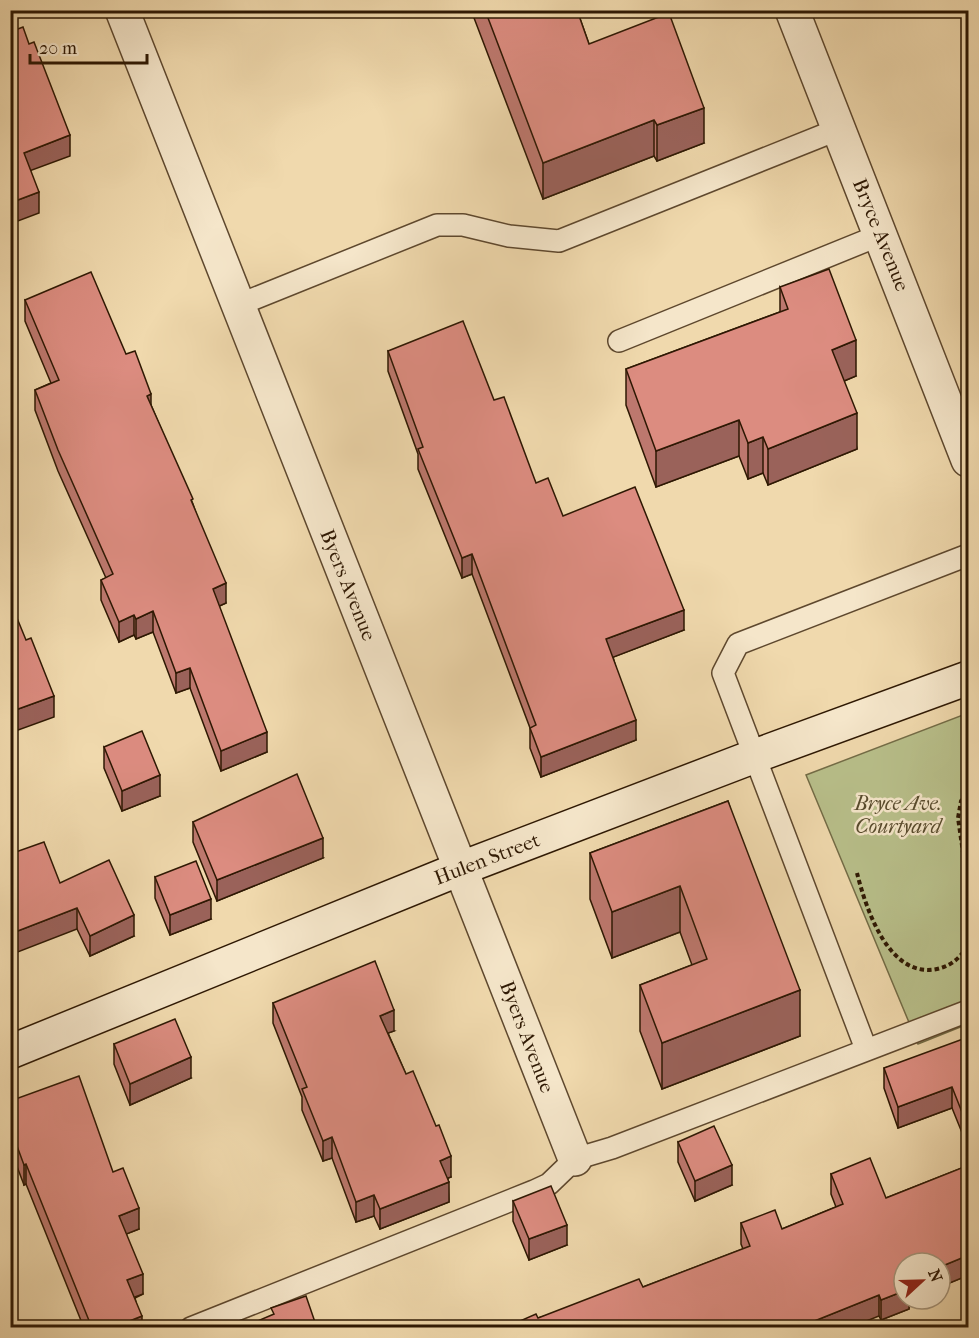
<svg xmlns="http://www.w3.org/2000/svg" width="979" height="1338" viewBox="0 0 979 1338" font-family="'IM FELL French Canon',serif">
	<rect width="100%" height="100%" fill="#f0d9ad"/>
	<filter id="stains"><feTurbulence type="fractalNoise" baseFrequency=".00333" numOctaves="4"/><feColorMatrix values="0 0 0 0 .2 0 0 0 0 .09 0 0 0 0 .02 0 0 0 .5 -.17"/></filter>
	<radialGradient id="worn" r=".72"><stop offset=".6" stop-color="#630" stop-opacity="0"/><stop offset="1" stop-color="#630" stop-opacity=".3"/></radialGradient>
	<path fill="#b8bf8a" stroke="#736c46" stroke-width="1.5" d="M968 713V1024L918 1044 806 775Z"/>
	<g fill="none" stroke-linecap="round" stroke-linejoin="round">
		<g stroke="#5e482e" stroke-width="24">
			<g id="service">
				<path d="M236 306 437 225H463L509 236 559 241 839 129"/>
				<path d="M619 341 880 235"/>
				<path d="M866 1049 723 673 738 644 968 555"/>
				<path d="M191 1328 534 1191 549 1184 575 1159 612 1148 968 1011"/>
			</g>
		</g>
		<g stroke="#5e482e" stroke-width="36">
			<path id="minor" d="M122 10C270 395 426 775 575 1159"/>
		</g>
		<g stroke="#5e482e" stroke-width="36">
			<path id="tertiary" d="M792 10 968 460"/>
		</g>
		<g stroke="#2e1803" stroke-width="36">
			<path id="secondary" d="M10 1052 462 868 755 756 968 678"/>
		</g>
		<g stroke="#2e1803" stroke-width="4" stroke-dasharray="4.5 3" stroke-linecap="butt">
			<path d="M968 794 961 801 958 818 968 887"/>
			<path d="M857 873C866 909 889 979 937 969 951 966 962 957 968 944"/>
		</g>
		<use href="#service" stroke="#f5e6ca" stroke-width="21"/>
		<use href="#minor" stroke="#f5e6ca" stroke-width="33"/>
		<use href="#tertiary" stroke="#f5e6ca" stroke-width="33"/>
		<use href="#secondary" stroke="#f5e6ca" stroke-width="33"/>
	</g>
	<g fill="#bd786e" stroke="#2e1803" stroke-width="1.5">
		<path d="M471 10H577L589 44 704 143 657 161 654 156 543 199Z"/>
		<path d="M780 287 856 376 844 381 857 449 768 485 763 473 748 479 739 456 656 487 626 405V369L780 312Z"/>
		<path d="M25 300 126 354 151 405 193 504 226 603 219 606 267 752 221 771 190 688 176 693 153 632 136 639 134 635 119 642 101 600V580L106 578 58 471 35 410V390L51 383 25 321Z"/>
		<path d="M388 351 494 400 536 483 563 516 684 630 613 657 636 740 541 777 530 748V728L472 574 462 578 418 469V454L388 371Z"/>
		<path d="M104 747 160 796 122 811 104 768Z"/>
		<path d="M728 801 800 1036 662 1089 640 1031V985L692 965 680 932 612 958 590 899V853Z"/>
		<path d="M193 822 323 858 217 901 193 842Z"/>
		<path d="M155 877 211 919 170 935 155 898Z"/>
		<path d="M60 883 134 936 90 956 77 929Z"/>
		<path d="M273 1003 394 1031 388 1033 451 1177 448 1178 449 1202 380 1229 374 1216 356 1222 332 1158 323 1161 302 1110V1097L273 1023Z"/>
		<path d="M114 1044 191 1078 130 1105 114 1064Z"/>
		<path d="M969 1046V1150L952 1108 898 1128 884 1088V1068Z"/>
		<path d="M10 1101 113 1172 139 1229 126 1234 143 1294 135 1298 142 1328H84L26 1184 24 1185 10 1148Z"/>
		<path d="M678 1142 732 1185 695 1201 678 1162Z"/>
		<path d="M969 1165V1275L940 1287V1263L909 1303V1309L881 1320 879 1316 538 1318 643 1287 743 1249 741 1244V1223L782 1229 836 1207 831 1194V1174L886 1198Z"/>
		<path d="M513 1201 567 1245 529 1260 513 1221Z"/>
	</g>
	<g fill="#9a625a" stroke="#2e1803" stroke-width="1.5">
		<path d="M704 108V143L657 161V125Z"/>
		<path d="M654 120V156L543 199V163Z"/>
		<path d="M70 135V156L24 173V153Z"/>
		<path d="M39 192V213L10 224V203Z"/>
		<path d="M856 340V376L832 386V350Z"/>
		<path d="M151 394V415L147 396Z"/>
		<path d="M857 413V449L768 485V449Z"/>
		<path d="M739 420V456L656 487V451Z"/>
		<path d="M763 437V473L748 479V443Z"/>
		<path d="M472 554V574L462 578V558Z"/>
		<path d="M226 583V603L213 609V589Z"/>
		<path d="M684 610V630L606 660V639Z"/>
		<path d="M153 611V632L136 639V619Z"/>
		<path d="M134 615V635L119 642V622Z"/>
		<path d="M190 668V688L176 693V673Z"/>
		<path d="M54 696V717L10 733V712Z"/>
		<path d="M636 720V740L541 777V757Z"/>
		<path d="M267 732V752L221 771V751Z"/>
		<path d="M160 775V796L122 811V791Z"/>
		<path d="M323 838V858L217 901V880Z"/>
		<path d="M680 886V932L612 958V912Z"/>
		<path d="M211 899V919L170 935V915Z"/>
		<path d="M77 908V929L10 955V934Z"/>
		<path d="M134 915V936L90 956V936Z"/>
		<path d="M800 990V1036L662 1089V1043Z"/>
		<path d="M394 1010V1031L380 1036V1016Z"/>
		<path d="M191 1057V1078L130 1105V1084Z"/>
		<path d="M952 1087V1108L898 1128V1107Z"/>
		<path d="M332 1137V1158L323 1161V1141Z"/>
		<path d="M451 1156V1177L440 1181V1161Z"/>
		<path d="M26 1164V1184L24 1185V1165Z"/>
		<path d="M732 1165V1185L695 1201V1181Z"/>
		<path d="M449 1182V1202L380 1229V1209Z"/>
		<path d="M374 1195V1216L356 1222V1202Z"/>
		<path d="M139 1208V1229L119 1237V1216Z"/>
		<path d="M567 1225V1245L529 1260V1239Z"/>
		<path d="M969 1255V1275L940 1287V1267Z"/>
		<path d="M143 1274V1294L127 1300V1280Z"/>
		<path d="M904 1291V1299H919L909 1303V1309L881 1320V1300Z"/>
		<path d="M879 1295V1316L849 1328H797Z"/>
		<path d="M142 1316V1328H112Z"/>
	</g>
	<g fill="#dc8c80" stroke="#2e1803" stroke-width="1.5">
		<path d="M485 10H577L589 44 669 13 704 108 657 125 654 120 543 163Z"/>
		<path d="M23 27 29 44 34 42 70 135 24 153 39 192 10 203V32Z"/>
		<path d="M829 269 856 340 832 350 857 413 768 449 763 437 748 443 739 420 656 451 626 369 788 309 780 287Z"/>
		<path d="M91 272 126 354 135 351 151 394 147 396 193 499 191 500 226 583 213 589 267 732 221 751 190 668 176 673 153 611 136 619 134 615 119 622 101 580 113 574 58 450 35 390 59 380 25 300Z"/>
		<path d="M463 321 494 400 504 397 536 483 548 478 563 516 635 487 684 610 606 639 636 720 541 757 530 728 536 725 472 554 462 558 418 449 423 447 388 351Z"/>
		<path d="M10 601 26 640 31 638 54 696 10 712Z"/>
		<path d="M142 731 160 775 122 791 104 747Z"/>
		<path d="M297 774 323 838 217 880 193 822Z"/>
		<path d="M728 801 800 990 662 1043 640 985 707 959 680 886 612 912 590 853Z"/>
		<path d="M44 842 60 883 109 860 134 915 90 936 77 908 10 934V854Z"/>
		<path d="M196 861 211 899 170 915 155 877Z"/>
		<path d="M375 961 394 1010 380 1016 406 1074 413 1071 436 1126 439 1125 451 1156 440 1161 449 1182 380 1209 374 1195 356 1202 332 1137 323 1141 302 1089 307 1087 273 1003Z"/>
		<path d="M175 1019 191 1057 130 1084 114 1044Z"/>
		<path d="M963 1039 966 1047 969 1046V1130L952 1087 898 1107 884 1068Z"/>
		<path d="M79 1076 113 1172 123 1168 139 1208 119 1216 143 1274 127 1280 142 1316 112 1328H92L26 1164 24 1165 10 1127V1101Z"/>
		<path d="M714 1126 732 1165 695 1181 678 1142Z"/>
		<path d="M870 1158 886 1198 969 1165V1255L940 1267V1263H904V1291L881 1300 879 1295 797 1328H504L536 1314 538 1318 639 1279 643 1287 750 1246 741 1223 775 1210 782 1229 843 1204 831 1174Z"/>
		<path d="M551 1186 567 1225 529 1239 513 1201Z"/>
		<path d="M306 1296 317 1328H241L274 1314 271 1308Z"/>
	</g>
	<g text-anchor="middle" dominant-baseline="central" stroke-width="5" stroke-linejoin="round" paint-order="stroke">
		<g font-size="20" fill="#2e1803" stroke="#f5e6ca">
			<text transform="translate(881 235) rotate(68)">Bryce Avenue</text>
			<text transform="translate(348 585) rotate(68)">Byers Avenue</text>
			<text transform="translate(487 859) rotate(-21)">Hulen Street</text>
			<text transform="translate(527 1037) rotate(69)">Byers Avenue</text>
		</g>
		<g font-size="20" font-style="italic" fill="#574a2c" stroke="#f5e6ca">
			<text x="898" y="803">Bryce Ave.<tspan x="898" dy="23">Courtyard</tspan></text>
		</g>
	</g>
	<rect width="979" height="1338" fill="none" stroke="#f0d9ad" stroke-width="36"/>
	<rect x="12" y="12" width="955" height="1314" fill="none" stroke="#2e1803" stroke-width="3"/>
	<rect x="18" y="18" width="943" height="1302" fill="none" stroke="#2e1803" stroke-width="1.5"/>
	<g transform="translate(922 1281) rotate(68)"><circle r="28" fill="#f5e6ca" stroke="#a5947a" stroke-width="1.5"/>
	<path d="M0-4.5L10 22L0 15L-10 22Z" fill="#8f2418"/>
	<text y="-9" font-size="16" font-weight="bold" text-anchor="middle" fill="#2e1803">N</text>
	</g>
	<path d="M30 54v9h117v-9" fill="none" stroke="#2e1803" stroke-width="3"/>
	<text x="39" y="54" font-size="18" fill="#2e1803" stroke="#f5e6ca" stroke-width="4.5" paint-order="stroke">20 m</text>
	<rect width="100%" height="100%" filter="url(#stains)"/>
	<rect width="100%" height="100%" fill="url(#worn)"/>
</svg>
